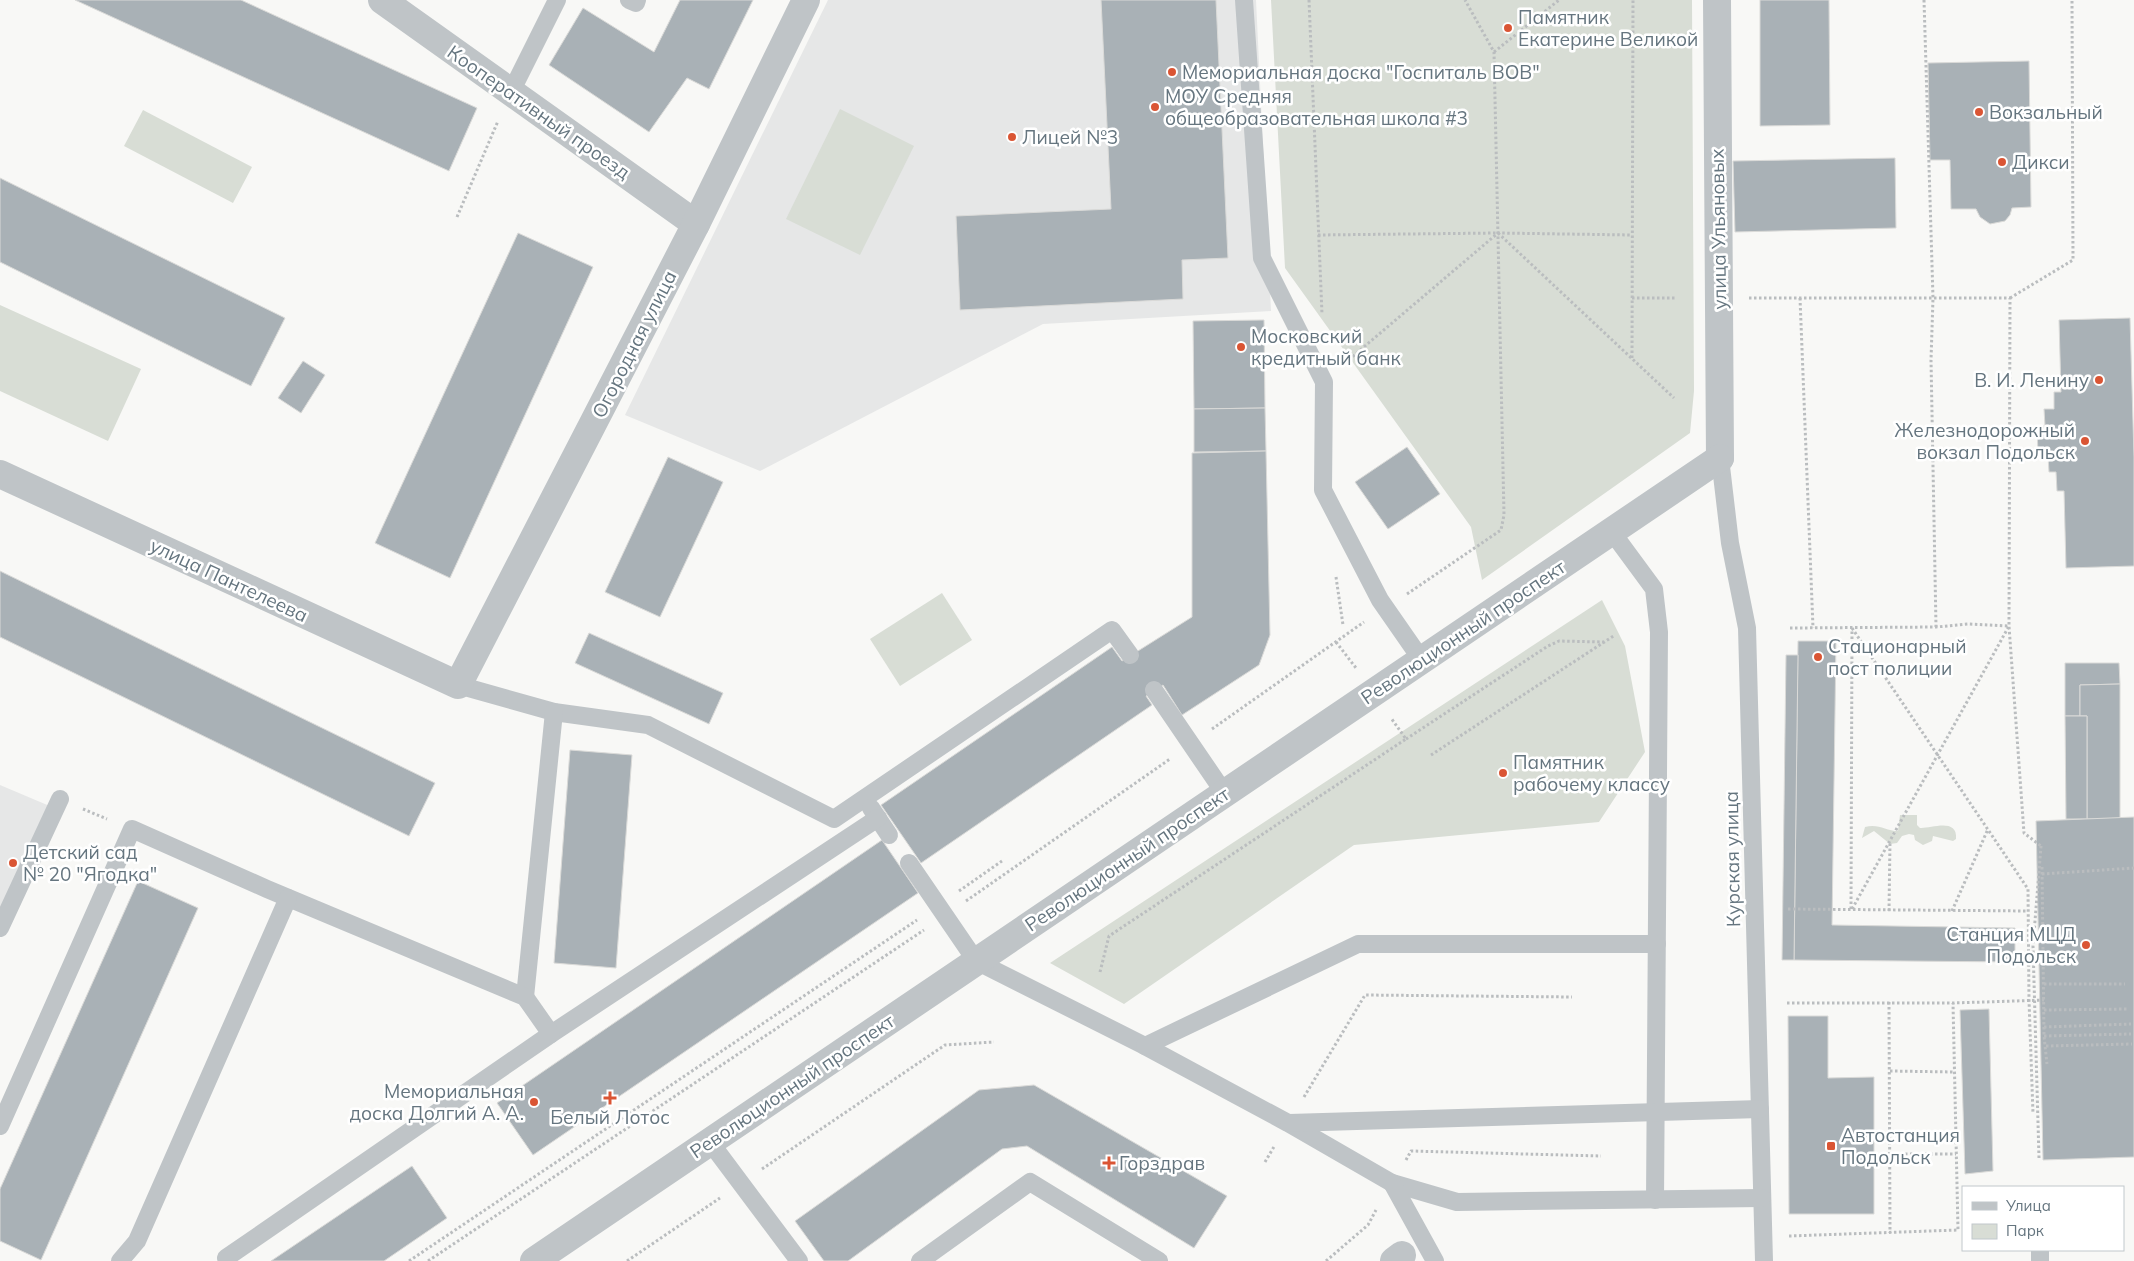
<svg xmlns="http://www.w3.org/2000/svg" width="2134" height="1261" viewBox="0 0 2134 1261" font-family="Mulish,sans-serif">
	<rect width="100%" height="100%" fill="#f8f8f6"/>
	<g fill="#e6e7e7">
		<path d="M828 0H1256L1271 311 1043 324 760 471 625 415Z"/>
		<path d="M0 785 52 807 0 919Z"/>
	</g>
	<g fill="#d8ddd5">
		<path d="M1271 0H1692L1694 391 1690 433 1482 580 1471 527 1285 268Z"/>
		<path d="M840 109 914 146 860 255 786 219Z"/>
		<path d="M143 110 252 167 233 203 124 146Z"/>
		<path d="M0 305 141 369 108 441 0 391Z"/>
		<path d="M942 593 972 640 900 686 870 639Z"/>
		<path d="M1602 600 1625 646 1645 752 1599 822 1354 845 1124 1004 1050 963Z"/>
		<path d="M1900 815H1917V825L1920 828C1930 829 1958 817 1956 839L1953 841 1933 836 1932 841 1923 845 1915 840 1914 835 1909 834 1902 836 1897 843 1890 844 1874 831 1862 838 1865 827C1878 823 1886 831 1898 831Z"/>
	</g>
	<g fill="#a9b1b6" stroke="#dadad8">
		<path d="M75 0H241L477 108 449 171Z"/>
		<path d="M680 0H753L709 89 687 78 649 132 549 65 583 8 654 52Z"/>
		<path d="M1101 0H1216L1228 258 1182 260 1183 299 960 310 956 216 1111 209Z"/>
		<path d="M1760 0H1829L1830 125 1760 126Z"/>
		<path d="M2029 61 2031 207 2012 208 2010 215 2005 221 1990 224 1980 217 1976 209H1951L1950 160H1930L1928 63Z"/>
		<path d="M1895 158 1896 228 1735 232 1733 161Z"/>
		<path d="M0 178 285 318 251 386 0 262Z"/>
		<path d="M518 233 593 267 450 578 375 543Z"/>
		<path d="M2130 318 2134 457V566L2066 568 2064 491H2057L2056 472H2049L2048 456H2038L2037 426H2045L2044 409H2054V392H2061L2059 320Z"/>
		<path d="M1264 320 1265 408 1194 409 1193 321Z"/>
		<path d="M303 361 325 375 301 413 278 398Z"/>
		<path d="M1265 408 1266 451 1194 452V409Z"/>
		<path d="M1407 447 1440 494 1388 529 1355 482Z"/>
		<path d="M1266 451 1270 635 1259 665 1182 715 1163 685 1146 696 1152 705 921 863 881 805 1112 647 1122 661 1192 617V453Z"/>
		<path d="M668 457 723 482 660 617 605 592Z"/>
		<path d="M0 571 435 783 409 836 0 637Z"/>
		<path d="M589 633 723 693 709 724 575 663Z"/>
		<path d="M1798 641H1836L1832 925 2015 928V962L1794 960Z"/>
		<path d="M1786 655H1798L1794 960H1782Z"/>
		<path d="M2065 663H2119L2120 684 2080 685V716H2065Z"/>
		<path d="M2120 684V819H2087V716H2080V685Z"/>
		<path d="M2065 716H2087V819H2066Z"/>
		<path d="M570 750 632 755 616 968 554 963Z"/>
		<path d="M2134 817V1157L2043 1160 2036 821Z"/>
		<path d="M882 840 918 893 533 1155 497 1103Z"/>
		<path d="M138 881 198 908 41 1260 0 1241V1189Z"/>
		<path d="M1989 1009 1993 1171 1965 1174 1960 1010Z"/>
		<path d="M1788 1016H1828V1078L1874 1077V1214H1789Z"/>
		<path d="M1034 1085 1227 1196 1194 1248 1027 1146 1002 1149 848 1261H824L795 1221 979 1090Z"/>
		<path d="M412 1166 447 1218 384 1261H271Z"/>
	</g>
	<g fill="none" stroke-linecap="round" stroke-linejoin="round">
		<g stroke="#babdbf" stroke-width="3" stroke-dasharray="2.5 2.5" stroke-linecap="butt">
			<path d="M1309 0 1322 314"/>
			<path d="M1924 0 1933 298 1931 360 1936 627"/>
			<path d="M1494 52 1559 0"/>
			<path d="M457 217 498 121"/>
			<path d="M1318 235 1498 233 1674 398"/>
			<path d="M1632 298H1676"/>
			<path d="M1749 298H2010L2009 626 1851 911"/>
			<path d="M1800 298 1813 628"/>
			<path d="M2010 298 2073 260 2072 0"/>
			<path d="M1632 358 1633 0"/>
			<path d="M1345 363 1498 233 1632 235"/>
			<path d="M1336 577 1343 625"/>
			<path d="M1407 594 1501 530 1504 515 1494 52 1465 0"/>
			<path d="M1790 628 1936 627 1968 624 2009 626 2024 833 2041 846"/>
			<path d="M1852 628 2028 889 2029 1000 2033 1114"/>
			<path d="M1336 642 1356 668"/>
			<path d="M1212 729 1364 622"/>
			<path d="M1406 739 1548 646 1559 641 1604 642"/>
			<path d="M1431 755 1615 635"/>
			<path d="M83 809 107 819"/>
			<path d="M2042 867 2044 1036 2047 1064"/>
			<path d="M2042 874 2134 868"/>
			<path d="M959 891 1002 861"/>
			<path d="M966 901 1170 759"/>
			<path d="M1788 909 2028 911"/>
			<path d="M1851 909 1852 628"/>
			<path d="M1889 911 1890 841"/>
			<path d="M1952 911 1988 829"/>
			<path d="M1100 972 1109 936 1406 739 1391 718"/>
			<path d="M2044 984H2125"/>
			<path d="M1889 1002 1890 1233"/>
			<path d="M1787 1003H1953L2044 1000"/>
			<path d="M2044 1010 2128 1009"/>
			<path d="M2044 1027 2131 1024"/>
			<path d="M2044 1036 2131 1034"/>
			<path d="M2046 1046 2132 1044"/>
			<path d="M1890 1071 1954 1072"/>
			<path d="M1304 1097 1365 995 1572 997"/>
			<path d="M1890 1154H1956"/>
			<path d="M2039 1158 2033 946 2041 846"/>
			<path d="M1406 1160 1411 1151 1601 1156"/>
			<path d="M1265 1162 1275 1145"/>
			<path d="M762 1169 945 1045 994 1042"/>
			<path d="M1789 1236 1958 1230 1953 1003"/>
			<path d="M409 1261 917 920"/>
			<path d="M428 1261 924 930"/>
			<path d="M627 1261 720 1198"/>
			<path d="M1326 1261 1368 1225 1376 1210"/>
		</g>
		<g stroke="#bfc4c7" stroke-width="18">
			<path d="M629 0 636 3 637 0"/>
			<path d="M1244 0 1262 258 1324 382 1323 490 1380 600 1421 659"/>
			<path d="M511 92 557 0"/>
			<path d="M1720 458 1730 543 1747 628 1764 1261"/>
			<path d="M1612 532 1654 589 1659 632 1655 1200"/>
			<path d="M458 685 554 712 648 725 834 819 1112 630 1130 655"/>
			<path d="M1154 690 1225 794"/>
			<path d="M871 808 889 835"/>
			<path d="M909 863 976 961 1145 1046 1288 1123 1392 1183 1457 1202 1762 1198"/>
			<path d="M0 928 60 799"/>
			<path d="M525 997 554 712"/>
			<path d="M551 1034 878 818"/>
			<path d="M1145 1046 1358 944H1657"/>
			<path d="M1289 1123 1760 1109"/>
			<path d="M0 1126 132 829 267 889 525 997 551 1034 226 1258 228 1261"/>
			<path d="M710 1142 799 1261"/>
			<path d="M1392 1183 1435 1261"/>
			<path d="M120 1261 137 1241 288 898"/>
			<path d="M920 1261 1030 1182 1159 1261"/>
			<path d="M2040 1261V1250"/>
		</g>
		<g stroke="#bfc4c7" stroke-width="28">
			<path d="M382 0 696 224"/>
			<path d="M1717 0 1720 458"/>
			<path d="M0 474 458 685 696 224 806 0"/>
			<path d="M1394 1261 1402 1255"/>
		</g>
		<path stroke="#bfc4c7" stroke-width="28" d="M534 1261 1720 458"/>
	</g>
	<g fill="#da5534" stroke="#fff" stroke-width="2">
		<circle cx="1508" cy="28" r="5"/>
		<circle cx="1172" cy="72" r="5"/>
		<circle cx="1155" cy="107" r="5"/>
		<circle cx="1979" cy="112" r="5"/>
		<circle cx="1012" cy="137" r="5"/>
		<circle cx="2002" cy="162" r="5"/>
		<circle cx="1241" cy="347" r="5"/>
		<circle cx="2099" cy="380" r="5"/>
		<circle cx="2085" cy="441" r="5"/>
		<circle cx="1818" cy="657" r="5"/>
		<circle cx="1503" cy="773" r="5"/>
		<circle cx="13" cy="863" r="5"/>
		<circle cx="2086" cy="945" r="5"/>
		<path d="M607.5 1090.5h5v5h5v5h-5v5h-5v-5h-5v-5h5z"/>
		<circle cx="534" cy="1102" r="5"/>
		<rect x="1826" y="1141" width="10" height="10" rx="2.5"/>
		<path d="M1106.5 1155.5h5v5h5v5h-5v5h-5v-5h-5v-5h5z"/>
	</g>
	<g text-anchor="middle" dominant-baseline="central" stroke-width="5" stroke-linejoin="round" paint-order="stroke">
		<g font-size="19" fill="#65757f" stroke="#fff" text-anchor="start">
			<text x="1518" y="17">Памятник<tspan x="1518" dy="22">Екатерине Великой</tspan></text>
			<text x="1182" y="72">Мемориальная доска "Госпиталь ВОВ"</text>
			<text x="1165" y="96">МОУ Средняя<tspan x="1165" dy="22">общеобразовательная школа #3</tspan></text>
			<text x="1989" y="112">Вокзальный</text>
			<text x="1022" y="137">Лицей №3</text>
			<text x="2012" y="162">Дикси</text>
			<text x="1251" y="336">Московский<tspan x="1251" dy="22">кредитный банк</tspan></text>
			<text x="2089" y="380" text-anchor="end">В. И. Ленину</text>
			<text x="2075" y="430" text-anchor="end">Железнодорожный<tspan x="2075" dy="22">вокзал Подольск</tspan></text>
			<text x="1828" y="646">Стационарный<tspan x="1828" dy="22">пост полиции</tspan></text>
			<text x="1513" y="762">Памятник<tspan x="1513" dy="22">рабочему классу</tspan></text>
			<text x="23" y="852">Детский сад<tspan x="23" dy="22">№ 20 "Ягодка"</tspan></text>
			<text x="2076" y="934" text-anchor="end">Станция МЦД<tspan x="2076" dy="22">Подольск</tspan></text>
			<text x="524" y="1091" text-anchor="end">Мемориальная<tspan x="524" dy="22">доска Долгий А. А.</tspan></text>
			<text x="610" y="1117" text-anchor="middle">Белый Лотос</text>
			<text x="1841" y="1135">Автостанция<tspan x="1841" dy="22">Подольск</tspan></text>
			<text x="1119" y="1163">Горздрав</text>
		</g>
		<g font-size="19" fill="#65757f" stroke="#fff">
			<text transform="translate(539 112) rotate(35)">Кооперативный проезд</text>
			<text transform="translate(1718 229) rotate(-91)">улица Ульяновых</text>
			<text transform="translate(634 344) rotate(-63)">Огородная улица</text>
			<text transform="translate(229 580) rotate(25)">улица Пантелеева</text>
			<text transform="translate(1463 632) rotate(-34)">Революционный проспект</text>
			<text transform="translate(1127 859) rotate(-34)">Революционный проспект</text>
			<text transform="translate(1732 859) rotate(-91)">Курская улица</text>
			<text transform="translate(792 1086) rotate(-34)">Революционный проспект</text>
		</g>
	</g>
	<rect x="1962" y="1186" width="162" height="65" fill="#ffffff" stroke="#c1c8cc"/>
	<rect x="1972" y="1202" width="25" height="8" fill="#bfc4c7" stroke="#c1c8cc"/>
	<text x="2006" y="1211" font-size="15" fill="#65757f">Улица</text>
	<rect x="1972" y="1224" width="25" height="15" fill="#d8ddd5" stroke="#c1c8cc"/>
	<text x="2006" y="1236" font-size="15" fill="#65757f">Парк</text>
</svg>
